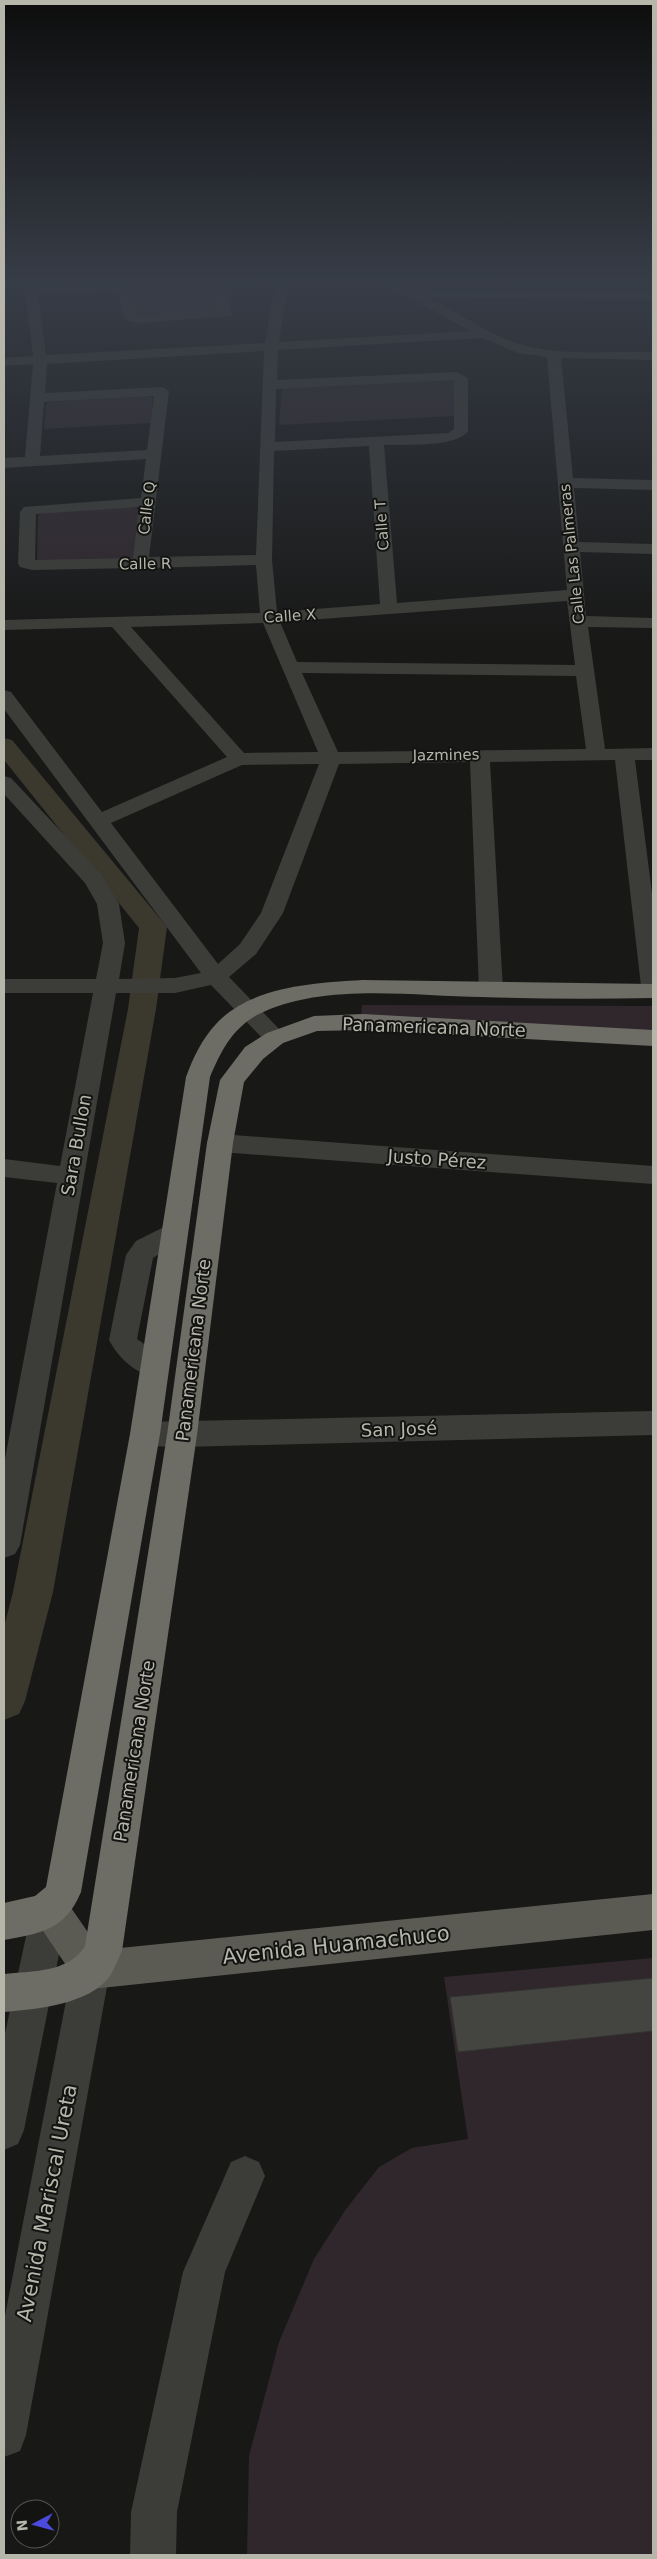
<svg xmlns="http://www.w3.org/2000/svg" width="657" height="2559" viewBox="0 0 657 2559" font-family="'DejaVu Sans',sans-serif">
	<rect width="100%" height="100%" fill="#181817"/>
	<g fill="#2f272c">
		<path d="M130 281H209L219 312 138 316Z"/>
		<path d="M449 379 456 380 455 416 279 425 282 388Z"/>
		<path d="M149 396 153 398 151 423 44 429 46 404 50 402Z"/>
		<path d="M134 507 139 510 134 559 37 561 38 515 47 512Z"/>
		<path d="M362 1005 653 1006V1032L361 1015Z"/>
		<path d="M653 1958V2555H247L249 2456 279 2342 314 2259 346 2209 379 2167 412 2148 468 2139 444 1977Z"/>
	</g>
	<g fill="none" stroke-linecap="round" stroke-linejoin="round">
		<path fill="#3b382e" fill-rule="evenodd" d="M4 738 12 740 167 927 156 1009 53 1592 25 1701 19 1714 4 1720V1627L13 1592 128 1009 139 928 4 760Z"/>
	</g>
	<path fill="#444541" stroke="#333431" d="M653 1978V2031L458 2052 450 1997Z"/>
	<g fill="none" stroke-linecap="round" stroke-linejoin="round">
		<g fill="#3c3d38" fill-rule="evenodd">
			<path d="M24 281H36L37 287 129 281 139 315 218 310 211 281H223L232 313 230 316 139 323 126 320 124 317 118 289 38 294 46 355 265 343 276 281H288L279 342 470 331 433 310 375 281H392L411 290 653 292V300L427 297C460 312 491 338 527 346 565 356 613 351 653 352V360L561 358 573 478 653 480V490L574 488 579 542 653 544V554L580 552 586 616 653 618V628L588 627 605 749 653 748V760H635L653 901V993L645 991 641 986 615 760 490 762 503 990 499 995 491 997 483 995 479 990 470 762 339 764 283 913 256 954 229 977 283 1033 287 1038 283 1043 275 1046 267 1043 211 985 175 993H116L20 1545 15 1554 4 1558V1464L57 1183 4 1177V1159L60 1166 93 993H4V979H96L103 943 97 904 85 883 4 794V776L11 778 102 875 119 904 125 943 119 979 175 978 201 973 4 709V690L11 692 102 812 227 757 112 627 4 630V620L260 613 256 565 147 568 140 570 134 568 32 570 20 567 18 563 20 512 24 507 141 498 146 459 4 468V458L25 457 33 364 4 366V358L33 356ZM483 338 518 353 547 357 567 590 397 603 384 445C404 444 456 448 468 431V378L457 372 277 380 278 350ZM264 351 256 555 149 557 169 391 162 387 45 393 47 364ZM454 380V429L448 433 275 442 276 389ZM154 396 147 450 40 456 44 402ZM369 446 380 604 277 612 272 560 274 451ZM139 507 133 558 35 560 36 514ZM567 601 575 665 297 662 280 622ZM263 623 318 752 244 753 131 627ZM302 673 576 676 586 749 338 752ZM319 764 261 913 240 944 218 964 111 823 242 765Z"/>
			<path d="M220 1134 653 1166V1184L220 1152 211 1149 207 1143 211 1137Z"/>
			<path d="M174 1222 183 1225 187 1232 183 1239 153 1258 137 1339 164 1358 168 1366 164 1374C141 1381 119 1359 109 1340L126 1255 136 1241Z"/>
			<path d="M653 1411V1435L182 1447 145 1446 134 1442 130 1434 134 1426 145 1422Z"/>
			<path d="M50 1891 63 1896 68 1909 24 2130 18 2144 4 2150V2038L32 1909 37 1896Z"/>
			<path d="M91 1951 104 1957 110 1970 26 2435 20 2451 4 2457V2321L72 1970 78 1957Z"/>
			<path d="M245 2156 259 2162 265 2176 225 2272 177 2512 176 2555H130L131 2512 183 2272 231 2162Z"/>
		</g>
		<path fill="#5b5b54" fill-rule="evenodd" d="M50 1891 63 1896 100 1950 653 1894V1930L91 1989 78 1983 37 1922 32 1909 37 1896Z"/>
		<g fill="#6d6d65" fill-rule="evenodd">
			<path d="M362 980 653 984V998C596 999 539 999 482 997 412 996 321 982 257 1015 232 1029 221 1051 210 1077L160 1434 81 1892C65 1930 42 1933 4 1940V1903L35 1896 46 1887 130 1434 186 1077C193 1058 202 1039 216 1024 251 986 314 983 362 980Z"/>
			<path d="M363 1014 653 1030V1046L363 1030 317 1031 283 1043 263 1059 244 1082 233 1143 197 1435 122 1951C118 1959 115 1968 110 1976 89 2005 36 2009 4 2012V1974C31 1971 69 1973 85 1946L167 1435 207 1143 220 1080 245 1047 267 1033 314 1016Z"/>
		</g>
	</g>
	<linearGradient id="sky" x2="0" y2="1"><stop stop-color="#0d0d0d"/><stop offset="0.44" stop-color="#373d47"/><stop offset="1" stop-color="#373d47" stop-opacity="0"/></linearGradient>
	<rect width="657" height="640" fill="url(#sky)"/>
	<g text-anchor="middle" dominant-baseline="central" stroke-width="4" stroke-linejoin="round" paint-order="stroke">
		<g font-size="15" fill="#b6b7aa" stroke="#131312">
			<text transform="translate(147 508) rotate(-83)">Calle Q</text>
			<text transform="translate(382 525) rotate(-94)">Calle T</text>
			<text transform="translate(572 554) rotate(-96)">Calle Las Palmeras</text>
			<text transform="translate(145 564) rotate(-1)">Calle R</text>
			<text transform="translate(290 616) rotate(-4)">Calle X</text>
			<text transform="translate(446 755) rotate(-1)">Jazmines</text>
		</g>
		<g font-size="18" fill="#b6b7aa" stroke="#131312">
			<text transform="translate(434 1027) rotate(2)">Panamericana Norte</text>
			<text transform="translate(76 1145) rotate(-80)">Sara Bullon</text>
			<text transform="translate(437 1159) rotate(4)">Justo Pérez</text>
			<text transform="translate(193 1350) rotate(-83)">Panamericana Norte</text>
			<text transform="translate(399 1429) rotate(-2)">San José</text>
			<text transform="translate(134 1751) rotate(-81)">Panamericana Norte</text>
		</g>
		<g font-size="21" fill="#b6b7aa" stroke="#131312">
			<text transform="translate(336 1945) rotate(-6)">Avenida Huamachuco</text>
			<text transform="translate(47 2203) rotate(-79)">Avenida Mariscal Ureta</text>
		</g>
	</g>
	<rect width="657" height="2559" fill="none" stroke="#b6b7aa" stroke-width="10"/>
	<g transform="translate(35 2524) rotate(264)"><circle r="24" fill="#131312" stroke="#54554f"/>
	<path d="M0-4L9 19L0 12L-9 19Z" fill="#4b4add"/>
	<text y="-8" font-size="14" font-weight="bold" text-anchor="middle" fill="#b6b7aa">N</text>
	</g>
</svg>
